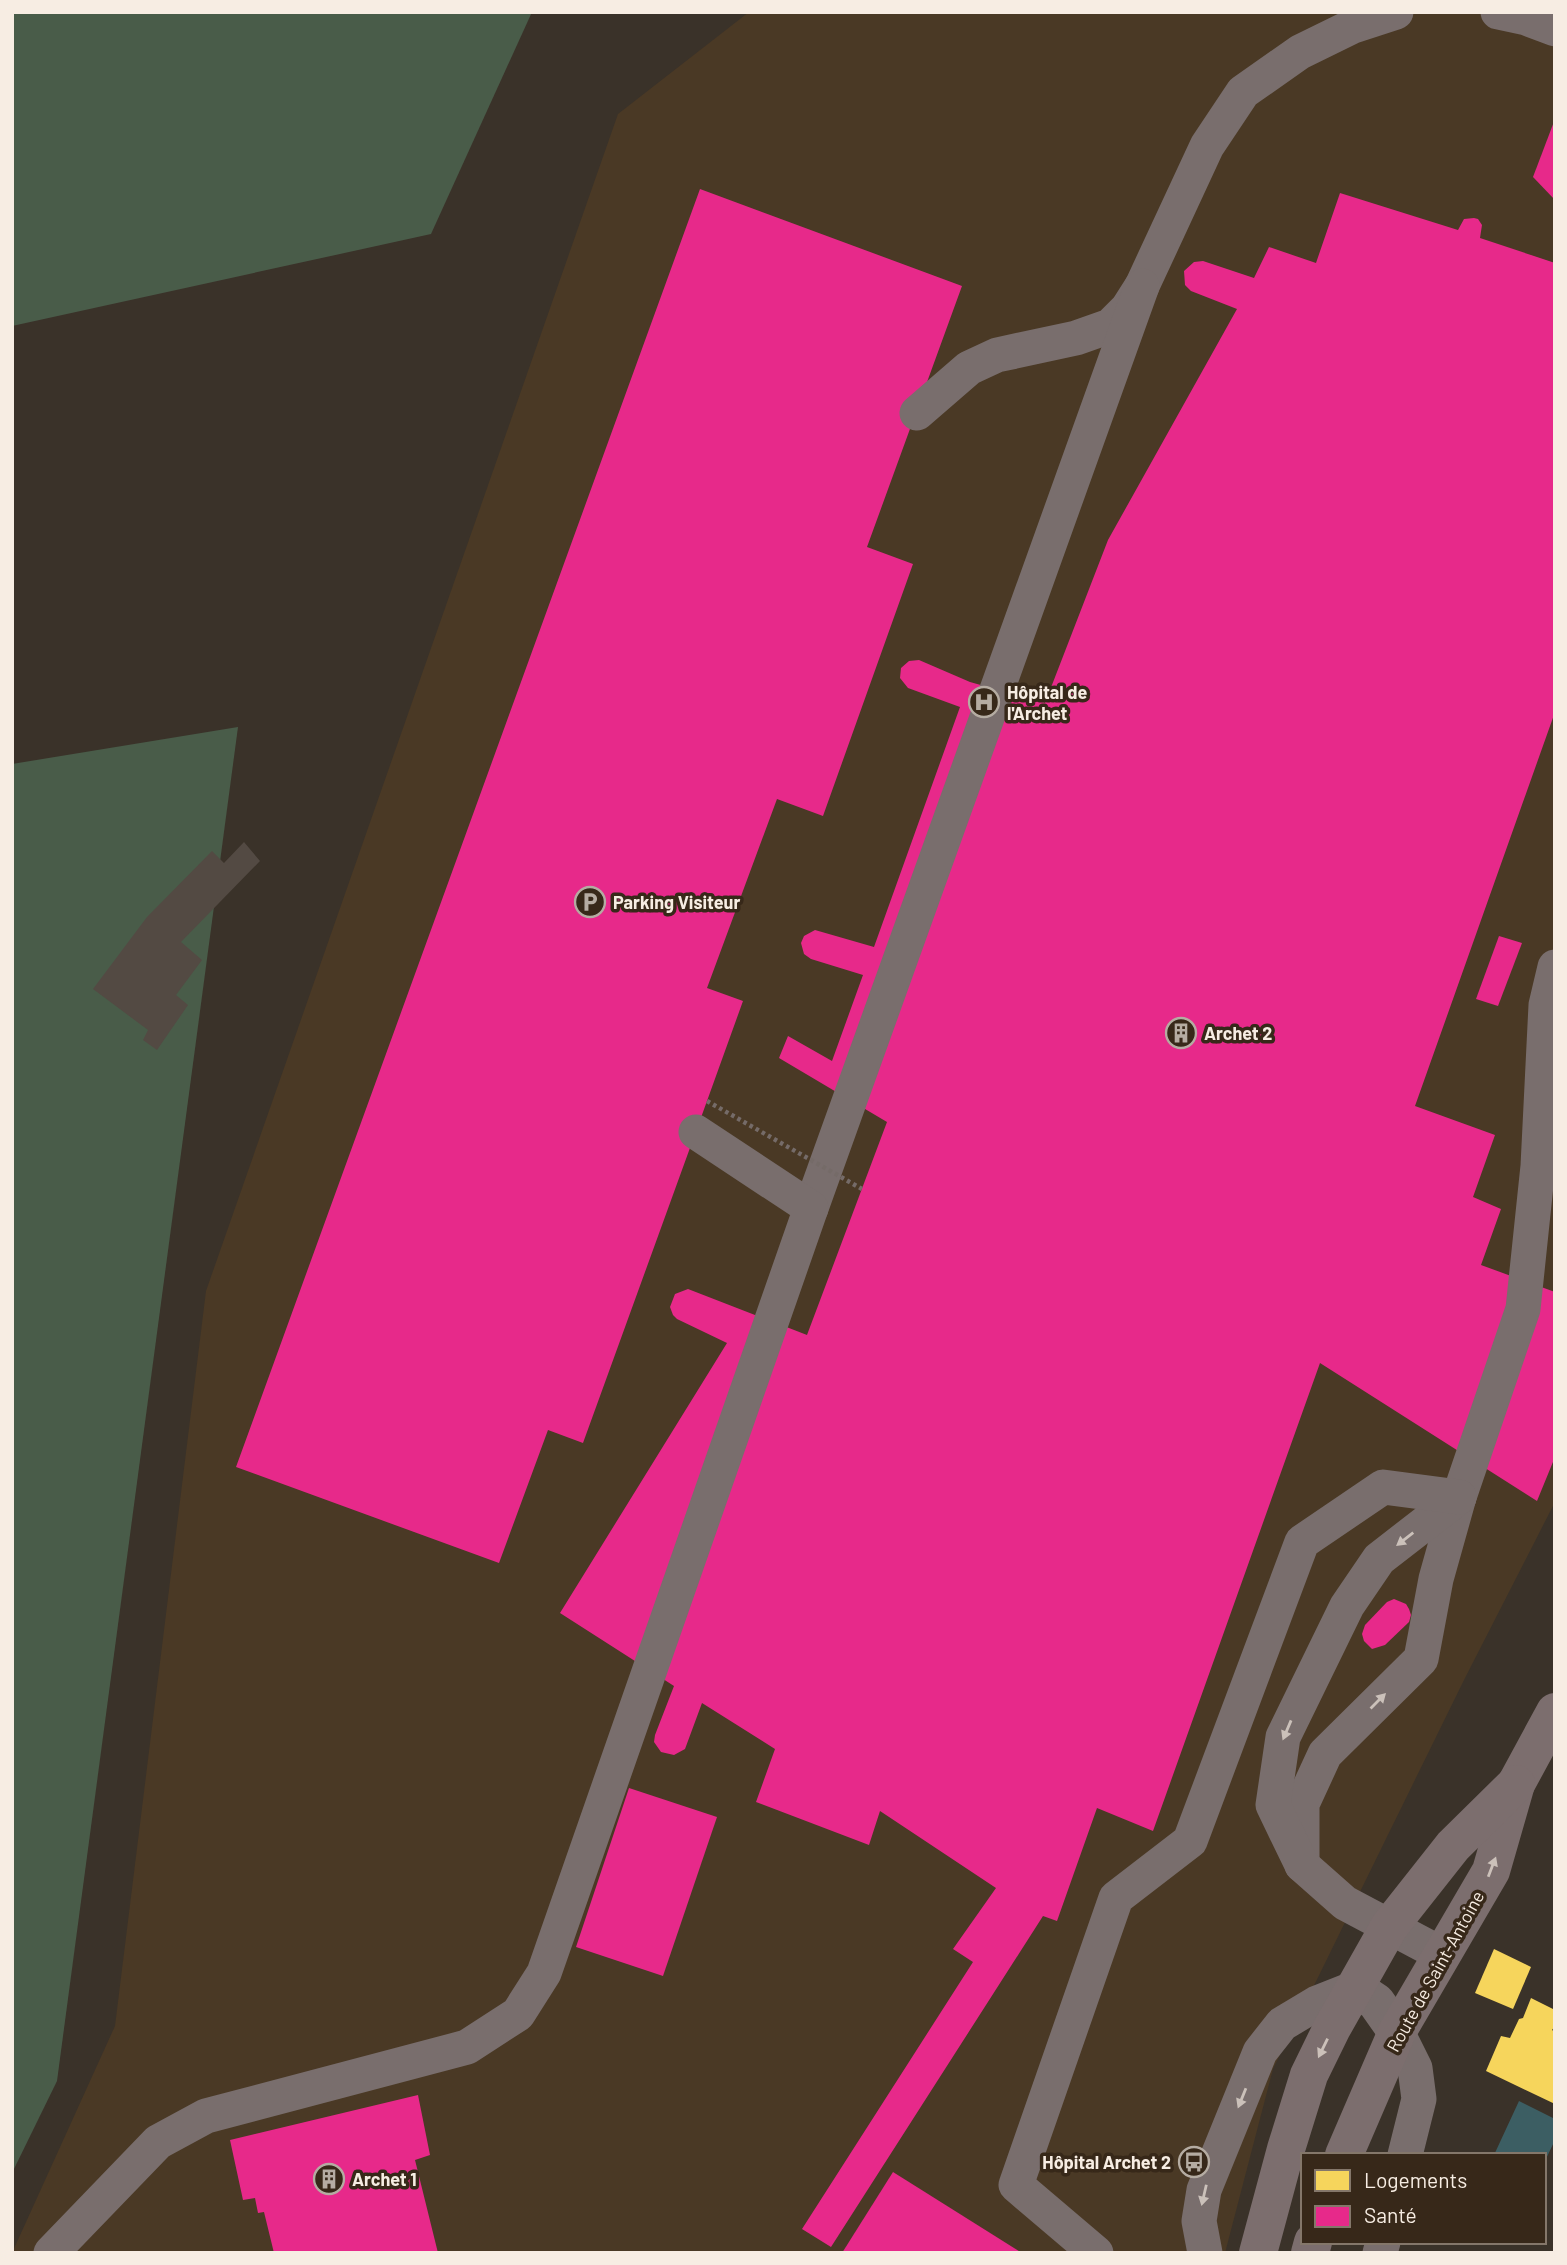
<svg xmlns="http://www.w3.org/2000/svg" width="1567" height="2265" viewBox="0 0 1567 2265" font-family="Barlow,sans-serif">
	<rect width="100%" height="100%" fill="#3a3229"/>
	<path fill="#4a3925" d="M749 12H1555V1502L1464 1680 1273 2069 1225 2253H12L115 2026 206 1291 618 114Z"/>
	<g fill="#495c49">
		<path d="M12 12H532L431 234 12 326Z"/>
		<path d="M238 727 57 2081 12 2173V764Z"/>
	</g>
	<path fill="#3c5e63" d="M1519 2101 1555 2119V2140L1544 2163V2155H1494Z"/>
	<g fill="#f6d55c">
		<path d="M1494 1949 1531 1967 1513 2009 1475 1993Z"/>
		<path d="M1531 1998 1555 2010V2026L1552 2030 1555 2032V2104L1486 2071 1501 2036 1510 2038 1519 2019 1523 2018Z"/>
	</g>
	<g fill="#e7298a">
		<path d="M1555 119V200L1533 177Z"/>
		<path d="M700 189 962 286 867 547 913 564 823 816 777 799 707 988 743 1001 707 1101 583 1443 548 1430 499 1563 236 1467Z"/>
		<path d="M1340 193 1458 230 1464 219 1474 218 1478 219 1482 225 1480 238 1555 263V712L1415 1106 1495 1135 1473 1197 1501 1209 1481 1265 1555 1292V1457L1537 1501 1320 1363 1153 1831 1097 1808 1057 1921 1043 1916 831 2247 802 2229 973 1962 953 1949 996 1888 880 1811 869 1845 756 1802 775 1749 702 1703 685 1749 674 1755 661 1752 654 1742 655 1735 674 1686 560 1613 727 1343 677 1319 673 1315 670 1307 675 1294 688 1289 807 1335 887 1122 779 1058 788 1036 832 1061 863 975 811 959 804 954 801 943 804 936 815 930 874 947 960 707 908 688 900 678 901 668 909 661 919 660 970 682 1045 703 1108 540 1237 309 1191 291 1185 285 1184 271 1194 262 1203 261 1254 278 1269 247 1316 263Z"/>
		<path d="M1499 936 1522 943 1498 1006 1476 999Z"/>
		<path d="M1394 1599 1406 1604 1409 1609 1411 1615 1409 1622 1385 1645 1372 1649 1364 1641 1362 1634 1365 1625 1387 1602Z"/>
		<path d="M629 1788 717 1817 663 1976 576 1947Z"/>
		<path d="M418 2095 430 2155 415 2160 438 2253H274L264 2212 258 2213 255 2198 243 2200 230 2140Z"/>
		<path d="M893 2172 1022 2253H842Z"/>
	</g>
	<path fill="#534a43" d="M244 842 260 861 181 942 202 960 176 995 188 1005 157 1050 143 1040 148 1030 93 989 147 917 212 851 224 863Z"/>
	<g fill="none" stroke-linecap="round" stroke-linejoin="round">
		<g stroke="#796e6d" stroke-width="35">
			<path d="M1498 12 1526 18 1555 29"/>
			<path d="M917 413 969 368 997 355 1076 338 1110 326 1128 308 1142 286 1207 146 1243 92 1300 52 1353 26 1396 12"/>
			<path d="M811 1208 1142 286"/>
			<path d="M1302 1865V1804L1325 1754 1421 1659 1436 1579 1459 1497 1523 1309 1538 1166 1546 1005 1555 967"/>
			<path d="M1443 1955 1345 1903 1302 1865 1273 1805 1283 1737 1347 1606 1379 1559 1459 1497"/>
			<path d="M1397 2032 1415 2068 1419 2099 1405 2155"/>
			<path d="M51 2253 158 2142 206 2116 467 2047 518 2014 544 1973 811 1208 696 1132"/>
			<path d="M1096 2253 1016 2185 1116 1898 1190 1841 1302 1542 1383 1487 1459 1497"/>
			<path d="M1205 2253 1199 2221 1204 2190 1260 2052 1282 2024 1317 2003 1355 1988"/>
			<path d="M1380 2253 1383 2242"/>
		</g>
		<path stroke="#796e6d" stroke-width="38" d="M1355 1988 1376 2002 1397 2032"/>
		<g stroke="#7c6e6e" stroke-width="38">
			<path d="M1344 2155 1397 2032 1491 1871 1516 1784 1555 1712"/>
			<path d="M1258 2253 1286 2149 1309 2075 1332 2028 1389 1927 1453 1846 1516 1784"/>
			<path d="M1310 2253 1313 2242"/>
		</g>
		<path stroke="#756b68" stroke-width="4.5" stroke-dasharray="3.5 3.5" stroke-linecap="butt" d="M707 1101 862 1189"/>
	</g>
	<defs><path id="oneway-solid" d="M-6-.8H1V-3.2L6.5 0L1 3.2V.8H-6Z" transform="scale(1.75)"/></defs>
	<g fill="#cbc1ba">
		<use href="#oneway-solid" transform="translate(1405 1539) rotate(142)"/>
		<use href="#oneway-solid" transform="translate(1378 1701) rotate(-45)"/>
		<use href="#oneway-solid" transform="translate(1287 1730) rotate(113)"/>
		<use href="#oneway-solid" transform="translate(1242 2098) rotate(112)"/>
		<use href="#oneway-solid" transform="translate(1204 2195) rotate(103)"/>
	</g>
	<g fill="#ccc1ba">
		<use href="#oneway-solid" transform="translate(1492 1867) rotate(-69)"/>
		<use href="#oneway-solid" transform="translate(1323 2048) rotate(116)"/>
	</g>
	<defs>
		<g id="hospital-ring" transform="scale(1.575)"><circle r="9.5" fill="#372819" stroke="#b5aca2" stroke-width="1.5"/><path d="M-5-5h3v3.5h4V-5h3V5h-3V1.5h-4V5h-3Z" fill="#b5aca2"/></g>
		<g id="parking-ring" transform="scale(1.575)"><circle r="9.5" fill="#372819" stroke="#b5aca2" stroke-width="1.5"/><path d="M-3.5-5.5H1a3.5 3.5 0 0 1 0 7H-1V5.5H-3.5ZM-1-3.4V-.6H.8a1.4 1.4 0 0 0 0-2.8Z" fill="#b5aca2"/></g>
		<g id="building-ring" transform="scale(1.575)"><circle r="9.5" fill="#372819" stroke="#b5aca2" stroke-width="1.5"/><path d="M-4-6H4V6H1V3H-1V6H-4ZM-2.5-4.3h1.7v1.8h-1.7ZM.8-4.3h1.7v1.8H.8ZM-2.5-1h1.7V.8h-1.7ZM.8-1h1.7V.8H.8Z" fill="#b5aca2"/></g>
		<g id="bus-ring" transform="scale(1.575)"><circle r="9.5" fill="#372819" stroke="#b5aca2" stroke-width="1.5"/><path d="M-5-6H5V4H4V6H2V4H-2V6H-4V4H-5ZM-3.5-4V0h7V-4ZM-3.5 1.2v1.5H-2V1.2ZM2 1.2v1.5H3.5V1.2Z" fill="#b5aca2"/></g>
	</defs>
	<g fill-rule="evenodd">
		<use href="#hospital-ring" x="984" y="702"/>
		<use href="#parking-ring" x="590" y="902"/>
		<use href="#building-ring" x="1181" y="1033"/>
		<use href="#bus-ring" x="1194" y="2162"/>
		<use href="#building-ring" x="329" y="2179"/>
	</g>
	<g text-anchor="middle" dominant-baseline="central" stroke-width="7" stroke-linejoin="round" paint-order="stroke">
		<g font-size="18" font-weight="bold" fill="#f7ede3" stroke="#372819" text-anchor="start">
			<text x="1007" y="692">Hôpital de<tspan x="1007" dy="21">l'Archet</tspan></text>
			<text x="613" y="902">Parking Visiteur</text>
			<text x="1204" y="1033">Archet 2</text>
			<text x="1171" y="2162" text-anchor="end">Hôpital Archet 2</text>
			<text x="352" y="2179">Archet 1</text>
		</g>
		<g font-size="18" fill="#f7ede3" stroke="#372819">
			<text transform="translate(1435 1971) rotate(-61)">Route de Saint-Antoine</text>
		</g>
	</g>
	<rect width="1567" height="2265" fill="none" stroke="#f7ede3" stroke-width="28"/>
	<rect x="1301" y="2153" width="245" height="91" fill="#372819" stroke="#84776a" stroke-width="2"/>
	<rect x="1315" y="2170" width="35" height="21" fill="#f6d55c" stroke="#84776a" stroke-width="2"/>
	<text x="1364" y="2188" font-size="21" fill="#f7ede3">Logements</text>
	<rect x="1315" y="2206" width="35" height="21" fill="#e7298a" stroke="#84776a" stroke-width="2"/>
	<text x="1364" y="2223" font-size="21" fill="#f7ede3">Santé</text>
</svg>
